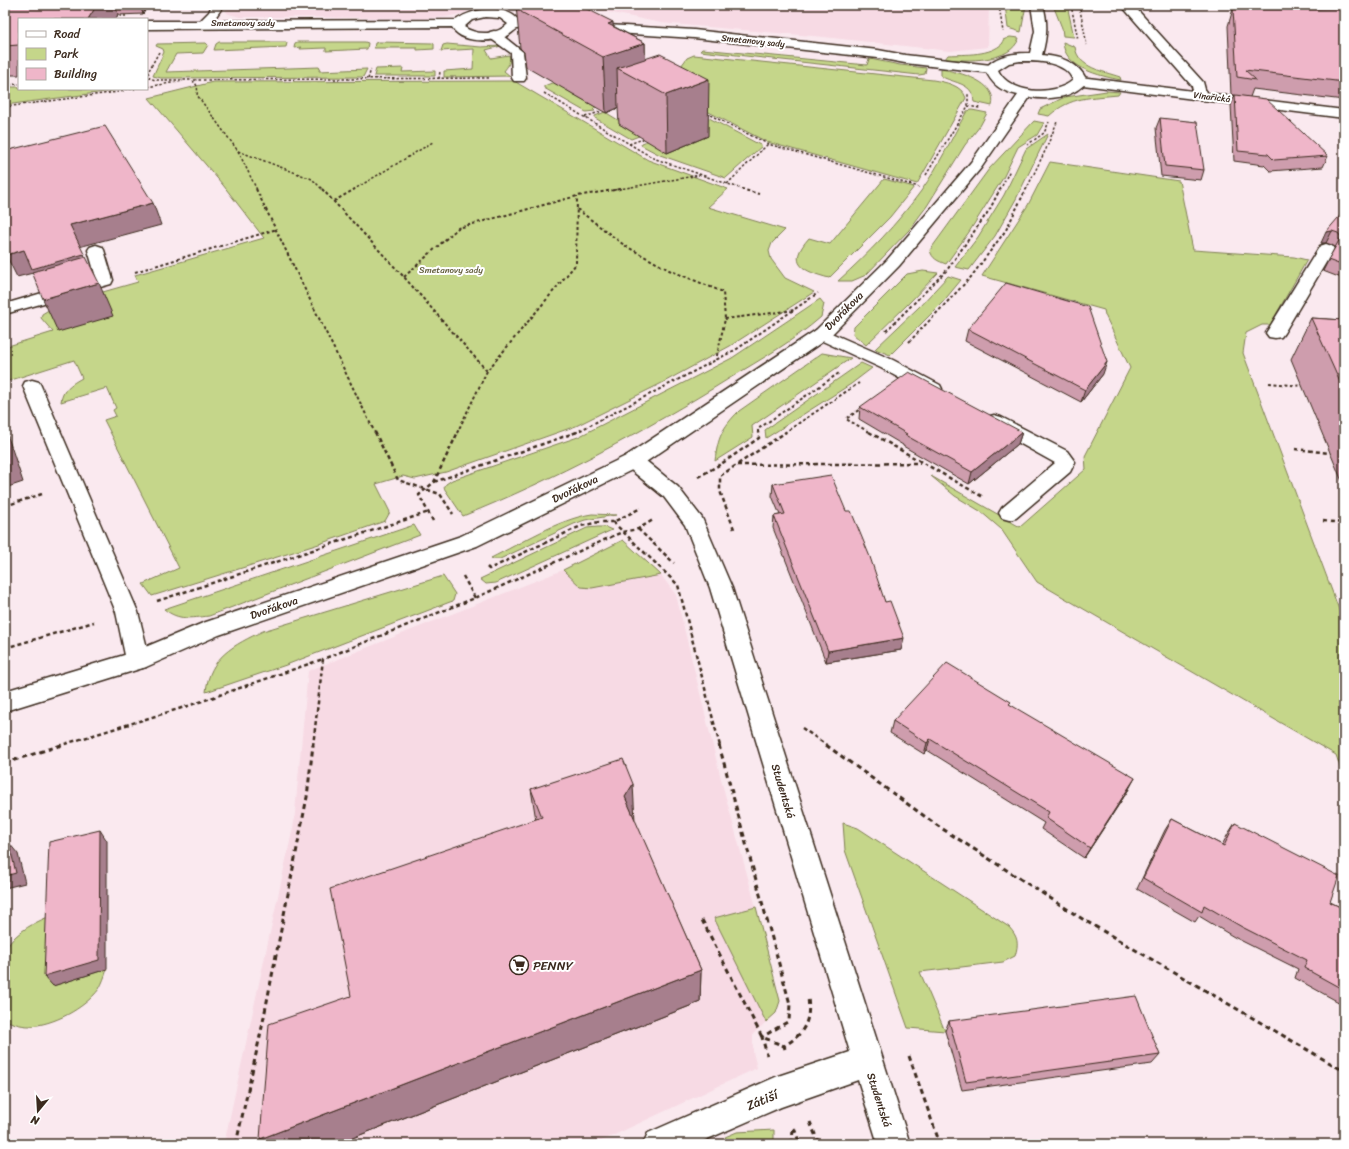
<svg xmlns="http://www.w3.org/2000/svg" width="1349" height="1149" viewBox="0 0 1349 1149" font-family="Sriracha,sans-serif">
	<rect width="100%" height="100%" fill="#fae9ef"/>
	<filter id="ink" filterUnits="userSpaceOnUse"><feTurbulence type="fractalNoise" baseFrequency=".025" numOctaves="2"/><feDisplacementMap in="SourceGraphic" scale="8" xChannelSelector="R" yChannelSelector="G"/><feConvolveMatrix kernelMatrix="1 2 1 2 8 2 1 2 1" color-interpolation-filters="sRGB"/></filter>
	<g filter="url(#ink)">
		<g fill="#f7dae4">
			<path d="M227 5H475L464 13 446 17 424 18 240 17 229 14 226 12Z"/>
			<path d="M574 5H989L988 47 950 51 824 37 661 23Z"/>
			<path d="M623 540 661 575 676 595 723 787 756 907 780 1001 776 1013 753 1034V1052L757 1068 595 1144H224L294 823 308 671 563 570Z"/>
		</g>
		<g fill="#c5d68a" stroke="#808054">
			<path d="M1005 5H1026L1021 32 1008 28Z"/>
			<path d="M1053 5H1067L1074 37 1063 36 1062 28Z"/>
			<path d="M1010 37 1019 38C1011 63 966 61 945 59L948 55C966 54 990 56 1003 43V40Z"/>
			<path d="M219 42H286L287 43 286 47 214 50 216 44Z"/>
			<path d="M297 42H365L368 43 367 49 326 51V48L300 49 301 47 294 48 295 43Z"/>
			<path d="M379 42 432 43 434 44V49L417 50V48H374L375 43Z"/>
			<path d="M1063 42 1075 47C1078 68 1103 71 1120 77L1121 80C1100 76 1064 68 1063 42Z"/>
			<path d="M206 43 208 45 203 53 176 54 166 72 320 67 319 71 367 69 363 77 161 78 153 76 164 52 163 49 156 46 157 44Z"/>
			<path d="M447 44 481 47 501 46 486 50 491 58 509 55C511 62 508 66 504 71L510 76 444 77V71L473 69 474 49 441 51 443 45Z"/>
			<path d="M702 49 867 65 869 59H870L900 65 926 68 925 74 919 75 700 51Z"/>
			<path d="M694 55 933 80C945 82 962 85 966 98L917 184 767 142 664 89 687 58Z"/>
			<path d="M403 68 402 72 435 71V76H374L376 69Z"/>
			<path d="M941 69C959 72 999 82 992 106L974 102C973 99 974 96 972 93 966 82 950 82 941 76Z"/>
			<path d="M514 81 648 160 728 189 708 207 785 230 772 243 769 251 771 259 785 278 814 292 730 346 662 383 576 426 446 472 415 479 403 476 376 484 390 512 385 521 319 544 152 596 143 584 179 568 104 420 116 416 113 410 116 408 107 388 61 402C62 390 71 384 82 378L74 360 5 382V347L53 332 41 318 42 314 57 305 138 282 135 275 264 238 223 185 149 98 213 82Z"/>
			<path d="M557 81 571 93 596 107 593 109 595 111 586 112 544 88V86Z"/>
			<path d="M5 87H19V89H118L112 91 5 105Z"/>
			<path d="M658 91 762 146 726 178 660 155 641 145 642 143 647 141Z"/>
			<path d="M1107 91 1120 92 1118 95C1091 98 1071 96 1049 116L1038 114 1040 109 1065 97Z"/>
			<path d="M972 110 987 113 980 126 965 145 927 206 909 230 866 275 852 281H838C869 253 897 224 921 191 939 166 952 137 967 111Z"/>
			<path d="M605 112 623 123 619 124 639 136 631 139 595 118V116Z"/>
			<path d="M1034 121 1044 123 1037 135 1018 147 1003 178 969 232 946 264C938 261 932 259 930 250L989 169Z"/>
			<path d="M1048 134 1016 199 995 236 969 270 955 267 978 237 1004 195 1026 149Z"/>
			<path d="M1050 162 1179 181 1193 250 1294 257 1307 260 1270 325H1262L1246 333 1243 353 1344 623V778L1336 755 1037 582 1001 529 980 511 955 496 931 476 1020 527 1086 469 1085 456 1130 368 1105 315 1104 310 982 276 1028 205Z"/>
			<path d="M884 179 914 187 890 217 829 278C803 271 786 264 809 238L830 244Z"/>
			<path d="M923 271 938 273 908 304 866 345 853 334 854 327 907 274Z"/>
			<path d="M948 276 961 280 942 303 890 355 875 349 919 307Z"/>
			<path d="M820 299 824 304 821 317C795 340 760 360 730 378 645 431 555 479 463 516L444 488 446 484 452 480 578 437 732 358Z"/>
			<path d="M822 353 851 358 752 426 753 437 715 461C718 437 722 428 739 411Z"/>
			<path d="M861 363 872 368 851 384 766 438 765 430Z"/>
			<path d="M592 514 616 515 585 520 574 524 500 559H493L491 558C521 543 559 519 592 514Z"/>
			<path d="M414 525 420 535 209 616C191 618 179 621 164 609Z"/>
			<path d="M598 527H605L612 530 496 583 486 584 480 579 587 528Z"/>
			<path d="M623 540 661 575 592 588 581 587 563 570Z"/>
			<path d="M443 576 455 594 453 601 450 602 286 665 206 692C209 657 234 645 263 631Z"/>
			<path d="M843 823 858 828 1009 927C1018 937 1019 943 1015 956L1003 962 920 972 945 1031 908 1028 845 850Z"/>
			<path d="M756 907 780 1001 776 1013 766 1022 714 918Z"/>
			<path d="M55 914 53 986 107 969C105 976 102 984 99 989 84 1009 53 1025 29 1026 21 1026 12 1023 5 1020 5 1009 3 955 6 949 15 931 38 921 55 914Z"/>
			<path d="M774 1130V1144H728L725 1137 737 1132Z"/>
		</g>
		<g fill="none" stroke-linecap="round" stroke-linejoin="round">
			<g stroke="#3b2a1e" stroke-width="3">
				<g id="lane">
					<path d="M494 31 498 32 523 52 526 78 524 81H514L512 78 511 53 490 38 488 35 490 32Z"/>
					<path d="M1326 244 1332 246 1334 249 1284 333 1281 337 1275 338 1269 337 1266 333 1318 249 1320 246Z"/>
					<path d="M822 329 893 360 940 385 942 389 940 393 933 395 926 393 881 368 816 338 813 334 816 330Z"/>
					<path d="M32 380 39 382 41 386 138 612 150 660 146 667 138 669 130 667 126 660 116 612 23 386 25 382Z"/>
					<path d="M994 415 1001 417 1067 451 1075 462 1070 472 1016 518 1009 520 1002 518 999 513 1002 508 1055 463 987 425 984 421 987 417Z"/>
				</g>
			</g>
			<g stroke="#3b2a1e" stroke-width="3">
				<g id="street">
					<path d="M212 5H224L213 21 456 20C473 8 506 3 520 22H548L552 23 554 26 552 29 548 30C542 29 522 27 517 29 513 31 511 34 507 36 492 42 461 44 452 27L147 29V21H200L209 12ZM485 17 500 18 508 24C497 35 477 36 464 27L472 20Z"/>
					<path d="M1121 5H1133L1203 82 1206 93 1344 110V118L1075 84 1073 81 1075 78 1080 77 1193 91 1192 86Z"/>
					<path d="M590 24 694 30 878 50 905 55 991 65 996 66 997 69 996 72 991 73 905 63 878 58 694 38 586 31 584 28 586 25Z"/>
					<path d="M96 245 102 247 104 250 113 280 111 284 5 314V304L96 277 88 250 90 247Z"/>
					<path d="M633 454 640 456 678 487 702 518 732 588 910 1144H878L858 1080 781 1107 696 1144H643L648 1133 778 1076 850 1052 710 588 685 525 664 497 626 466 623 461 626 456Z"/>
				</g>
			</g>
			<g stroke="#3b2a1e" stroke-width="3">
				<path id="secondary" d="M1031 5H1043C1048 23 1047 37 1042 55 1061 57 1079 62 1087 81 1075 98 1049 100 1030 97L981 168 899 266 828 338 640 466 477 546 219 635 146 667 5 711V691L131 653 203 623 461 536 626 456 816 330 887 260 971 162 1018 95C1001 91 992 85 985 69 994 55 1014 53 1030 53L1035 31ZM1020 61C1038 61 1065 61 1073 80 1054 97 1009 94 998 70L1009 63Z"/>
			</g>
			<g stroke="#3b2a1e" stroke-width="1.5" stroke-dasharray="2.5 2" stroke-linecap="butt">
				<path d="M999 5 1003 32"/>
				<path d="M1071 5 1078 40"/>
				<path d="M1079 5 1087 45"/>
				<path d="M115 16H126"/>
				<path d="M159 52 148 72 150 78 155 80H191C198 84 198 88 197 95L238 151 257 190"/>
				<path d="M368 79 371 69"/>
				<path d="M439 79 440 71"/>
				<path d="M194 80 489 78"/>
				<path d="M5 85 19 84"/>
				<path d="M147 87 183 81"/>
				<path d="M125 89H135"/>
				<path d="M544 93 653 158 745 190"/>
				<path d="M968 106 980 108"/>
				<path d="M5 107 125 91"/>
				<path d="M706 113 768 144 919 187"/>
				<path d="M585 117 602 111"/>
				<path d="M629 144 643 139"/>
				<path d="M1027 145 1044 133 1049 122"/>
				<path d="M238 151 312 179 323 190"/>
				<path d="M926 175 968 106V94"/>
				<path d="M727 184 768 144"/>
				<path d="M353 190 433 142"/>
				<path d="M614 190 700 175"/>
				<path d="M1000 190 1010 170"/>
				<path d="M1026 190 1046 149 1057 122"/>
			</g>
			<g stroke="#3b2a1e" stroke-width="2" stroke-dasharray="3 2.5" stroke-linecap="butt">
				<path d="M256 189 375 433"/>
				<path d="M322 189 404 277 487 371"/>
				<path d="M741 189 759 194"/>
				<path d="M334 201 355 189"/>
				<path d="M577 209 624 245 669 270 723 292 725 319 716 360"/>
				<path d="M135 272 277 229"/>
				<path d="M404 277 458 228 577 196 620 189"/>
				<path d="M725 319 795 310"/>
				<path d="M886 331 947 270 990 209 1000 189"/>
				<path d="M909 342 971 277 1006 230 1026 189"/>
				<path d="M1269 383 1302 386"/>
				<path d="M863 407 846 419 871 433"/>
				<path d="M457 433 487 371 576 264 577 196"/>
				<path d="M575 433 737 349 818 293"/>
				<path d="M758 433V429L839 373"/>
				<path d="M784 433 859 383"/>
			</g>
			<g stroke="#3b2a1e" stroke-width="2.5" stroke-dasharray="4 3" stroke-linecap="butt">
				<path d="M375 432 398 480 440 494 453 514"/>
				<path d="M869 432 983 497"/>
				<path d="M1295 449 1330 453"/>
				<path d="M737 465 920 463"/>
				<path d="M698 477 721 464 759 438 758 432"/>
				<path d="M434 482 577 432"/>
				<path d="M5 506 42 494"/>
				<path d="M433 521 419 495 434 482 458 432"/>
				<path d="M1323 521 1344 523"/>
				<path d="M613 522 678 585 720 746"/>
				<path d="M638 529 674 563"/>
				<path d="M734 529 720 491V476L786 432"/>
				<path d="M487 567 489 569 581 526 599 522H613L641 508"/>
				<path d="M463 576 475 598"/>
				<path d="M157 601 429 512"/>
				<path d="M5 648 94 622"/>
				<path d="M802 728 828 746"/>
				<path d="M58 746 188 706 323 659"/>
				<path d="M313 746 323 659 475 598 622 532 638 529 653 520"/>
			</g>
			<g stroke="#3b2a1e" stroke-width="3" stroke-dasharray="5 4" stroke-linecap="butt">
				<path d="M719 745 790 1004 789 1021 762 1037 767 1055"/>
				<path d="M826 745 938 826 1084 920 1344 1071"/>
				<path d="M5 763 62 745"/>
				<path d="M702 920 762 1037 784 1046"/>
				<path d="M785 1049 784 1046C804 1034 811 1021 808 998"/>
				<path d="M909 1056 940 1144"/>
				<path d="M810 1122 819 1144"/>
				<path d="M794 1128 800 1144"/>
				<path d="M236 1144 262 1027 307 797 313 745"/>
				<path d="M792 1144 793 1128"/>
			</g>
			<use href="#lane" fill="#fff" fill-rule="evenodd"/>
			<use href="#street" fill="#fff" fill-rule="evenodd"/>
			<use href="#secondary" fill="#fff" fill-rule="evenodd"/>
		</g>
		<g fill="#ce9dad" stroke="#3b2a1e">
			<path d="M5 5H148L143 14 19 19V75H5Z"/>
			<path d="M516 5H579L613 26 645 43V59L708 136 667 153 619 124 618 108 606 113 526 67 524 52 520 48Z"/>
			<path d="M1344 8V100L1253 89 1250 97 1328 156 1323 167 1270 171 1264 165 1234 161 1231 105 1235 95H1231L1228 26 1233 9H1306Z"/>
			<path d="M1160 118 1204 170 1201 180 1161 176 1156 128Z"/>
			<path d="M1344 211V279L1323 271 1335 247 1332 245 1326 243H1321Z"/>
			<path d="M1311 318 1344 320V486L1291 359Z"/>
			<path d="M968 329 1103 374 1081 402 965 341Z"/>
			<path d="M860 407 1022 432 1018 444 969 484 903 446V445L859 419Z"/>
			<path d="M773 484 846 511 885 602 901 650 826 662 773 528 774 516 780 515 772 496Z"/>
			<path d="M1010 705 1129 789 1084 858 1041 829 1044 823 927 750 924 754 890 733 893 721Z"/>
			<path d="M531 789 634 819 701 970 700 1002 337 1144H264L351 996 536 820Z"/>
			<path d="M1172 819 1222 845 1228 834 1235 823 1330 902 1344 909V1005L1295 978 1298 969 1234 937 1199 916 1195 922 1137 889 1165 830Z"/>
			<path d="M949 1021 1160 1055 1152 1064 962 1090 945 1031Z"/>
		</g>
		<g fill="#a77f8d" stroke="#3b2a1e">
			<path d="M97 5H115L118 14 116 19H88Z"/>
			<path d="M140 5H148L143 14Z"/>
			<path d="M613 22 614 53 645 43 646 83 617 68 618 108 606 113 603 57 608 24Z"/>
			<path d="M709 79 708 136 667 153 666 95Z"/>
			<path d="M153 203 161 225 79 247 70 225Z"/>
			<path d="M1332 231 1326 243H1321L1326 232Z"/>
			<path d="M24 250 84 254 94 276 33 273 17 277 6 255Z"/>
			<path d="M99 283 113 316 58 332 43 299Z"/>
			<path d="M1107 362 1103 374 1081 402 1085 390Z"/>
			<path d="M5 428 23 482 5 488Z"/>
			<path d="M1022 432 1018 444 969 484 972 472Z"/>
			<path d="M904 638 901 650 826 662 828 651Z"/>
			<path d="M930 739 927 750 924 754 927 743Z"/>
			<path d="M1135 778 1129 789 1084 858 1090 848Z"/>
			<path d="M633 784 635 821 625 797Z"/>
			<path d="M100 830 107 841V969L53 986 44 976Z"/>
			<path d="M9 843 18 854 25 883 5 888V876Z"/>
			<path d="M701 970 700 1002 337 1144H264L260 1139Z"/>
		</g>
		<g fill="#efb6c9" stroke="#3b2a1e">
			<path d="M9 5H97L88 19H19V45L5 46V6H9Z"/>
			<path d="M520 5H579L613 22 608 24 645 43 603 57 521 12Z"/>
			<path d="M1344 8V82L1245 70 1256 80 1237 77 1233 9H1306Z"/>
			<path d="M660 54 709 79 666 95 617 68Z"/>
			<path d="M1235 95 1266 99 1328 156 1274 160 1268 154 1238 151Z"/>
			<path d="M1160 118 1197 122 1204 170 1165 166Z"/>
			<path d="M105 126 153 203 70 225 84 254 32 269 24 250 6 255 5 253V151Z"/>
			<path d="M1344 211V266L1328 260 1341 237 1338 233 1332 231 1326 232Z"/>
			<path d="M86 257 99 283 43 299 32 272Z"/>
			<path d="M1006 283 1088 307 1107 362 1085 390 968 329Z"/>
			<path d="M1311 318 1344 320V391Z"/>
			<path d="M909 372 1022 432 972 472 905 435 907 434 860 407Z"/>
			<path d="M831 475 846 511H851L870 557 885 602 890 601 904 638 828 651 774 516 785 514 773 484Z"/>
			<path d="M947 663 1011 702 1009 704 1135 778 1090 848 1046 818 1049 812 930 739 927 743 893 721Z"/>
			<path d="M623 759 633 784 625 797 701 970 260 1139 269 1024 351 996 330 889 542 817 531 789Z"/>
			<path d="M1172 819 1224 846 1235 823 1339 876 1330 902 1344 909V990L1304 968 1307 960 1242 927 1204 905 1202 912 1143 878Z"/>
			<path d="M100 830 99 960 44 976 49 842Z"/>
			<path d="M9 843 16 873 5 876V844Z"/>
			<path d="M1136 996 1160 1055 966 1082 949 1021Z"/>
		</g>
	</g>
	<defs>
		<g id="supermarket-ring" transform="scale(1)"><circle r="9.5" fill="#fff" stroke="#3b2a1e" stroke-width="1.5"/><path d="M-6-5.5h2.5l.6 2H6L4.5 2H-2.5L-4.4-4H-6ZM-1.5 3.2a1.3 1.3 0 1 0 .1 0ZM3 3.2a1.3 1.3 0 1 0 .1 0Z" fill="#3b2a1e"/></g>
	</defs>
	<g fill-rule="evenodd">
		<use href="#supermarket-ring" x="519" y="965"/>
	</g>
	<g text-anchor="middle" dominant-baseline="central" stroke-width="4" stroke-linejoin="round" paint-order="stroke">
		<g font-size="9" fill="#3b2a1e" stroke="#fff">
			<text x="243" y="23">Smetanovy sady</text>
			<text transform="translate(753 41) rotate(6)">Smetanovy sady</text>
			<text transform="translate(1212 97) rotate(7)">Vinařická</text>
		</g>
		<g font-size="9" fill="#645e3e" stroke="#fff">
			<text x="451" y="270">Smetanovy sady</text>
		</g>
		<g font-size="11" fill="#3b2a1e" stroke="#fff">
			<text transform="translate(844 311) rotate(-45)">Dvořákova</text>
			<text transform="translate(575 489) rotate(-26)">Dvořákova</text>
			<text transform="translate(274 608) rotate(-19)">Dvořákova</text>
			<text transform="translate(783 791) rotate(73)">Studentská</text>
			<text transform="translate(879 1100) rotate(72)">Studentská</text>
		</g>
		<g font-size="13" fill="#3b2a1e" stroke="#fff" text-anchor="start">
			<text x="533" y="965">PENNY</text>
		</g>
		<g font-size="13" fill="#3b2a1e" stroke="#fff">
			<text transform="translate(762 1100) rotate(-23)">Zátiší</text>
		</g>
	</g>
	<rect width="1349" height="1149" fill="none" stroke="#fff" stroke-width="20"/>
	<rect x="10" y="10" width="1329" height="1129" fill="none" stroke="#3b2a1e" stroke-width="1.5" filter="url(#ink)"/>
	<rect x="18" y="18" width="130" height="72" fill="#ffffff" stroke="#b1aaa5"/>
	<rect x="26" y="31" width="20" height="6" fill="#ffffff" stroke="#b1aaa5"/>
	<text x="54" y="38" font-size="12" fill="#3b2a1e">Road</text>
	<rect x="26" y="48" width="20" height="12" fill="#c5d68a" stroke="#b1aaa5"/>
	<text x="54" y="58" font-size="12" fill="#3b2a1e">Park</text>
	<rect x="26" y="68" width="20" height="12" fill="#efb6c9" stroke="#b1aaa5"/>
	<text x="54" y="78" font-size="12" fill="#3b2a1e">Building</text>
	<g transform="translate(38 1111) rotate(198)" stroke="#ffffff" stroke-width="3" paint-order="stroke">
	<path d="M0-3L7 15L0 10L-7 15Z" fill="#3b2a1e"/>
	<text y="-6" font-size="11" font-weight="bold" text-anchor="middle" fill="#3b2a1e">N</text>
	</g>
</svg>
